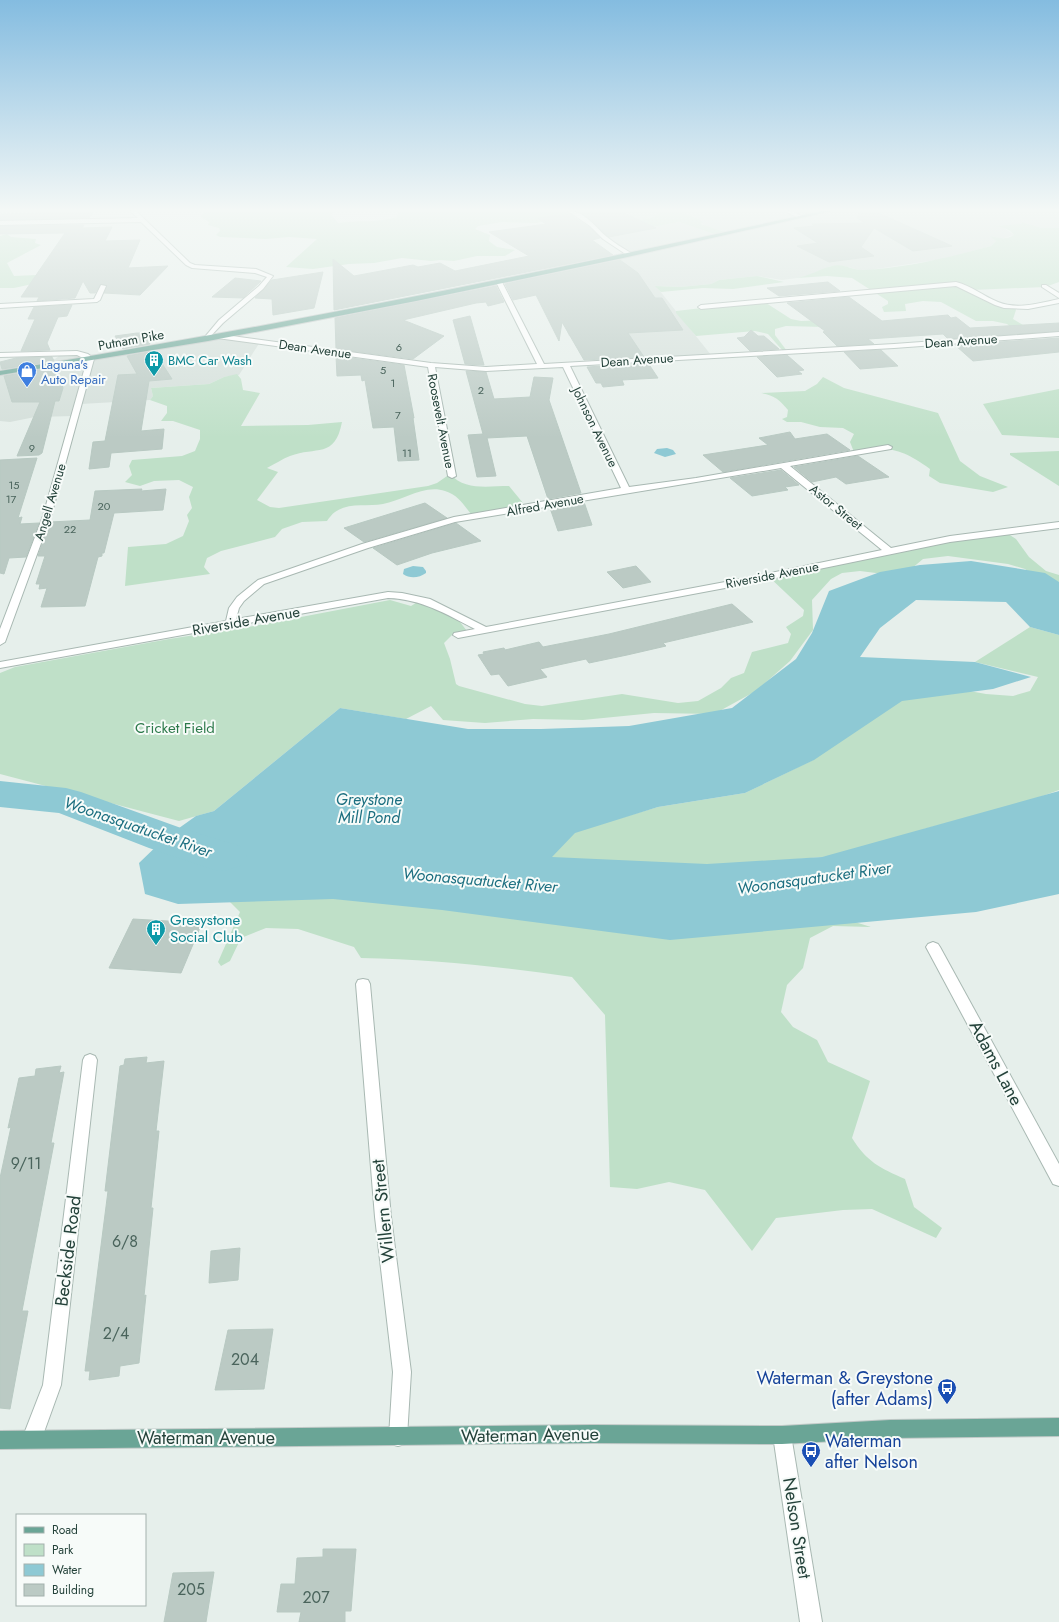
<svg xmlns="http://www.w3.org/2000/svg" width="1059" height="1622" viewBox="0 0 1059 1622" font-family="Jost,sans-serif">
	<rect width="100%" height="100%" fill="#e6efeb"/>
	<g fill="#d4dfda">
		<path d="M571 211H662L656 216 646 218 653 227 679 222 714 234 694 216 678 214 672 211H1059V228H1042L1022 222 1021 224 995 226 1004 228 1014 235 1001 239 991 236 996 241 991 246 943 259 863 271 848 267 831 266 808 276 797 278 782 280 757 276 719 280 711 284 680 287 656 286 711 355 637 359 626 347 580 341 569 336 552 298 537 285 506 279 628 253Z"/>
		<path d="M221 336 260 342 239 375 224 377 209 384 151 388 153 396 150 400 81 404 74 416 35 417 10 422 0 421V364L55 359 63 353 88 354 99 356Z"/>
	</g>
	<g fill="#bfe0c8">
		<path d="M207 211H336L331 214 338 223C357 220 379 223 397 217L398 211H571L575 215 548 217 543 221 537 223 502 222 478 226 475 229 490 235 489 241 497 247 515 250 505 256H477L454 261 440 260 431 261 402 258 374 263 349 264 313 269 286 267 317 239 289 237 266 239 220 237 216 235 220 231 219 228 208 225 209 222 200 216Z"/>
		<path d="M662 211C675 211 692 214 703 222L701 224 724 232 714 234 679 222 653 227 639 221 656 216Z"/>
		<path d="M1022 222 1042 228H1059V282L1045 287 972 290 999 306H1014L1016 310 1013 319 1041 336 1024 337 1007 324 993 321H976L941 302 923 301 905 304 906 311 884 312 882 307 888 304V301L852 278 827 276 797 278C809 276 820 269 832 266 844 263 853 271 864 270 905 268 951 257 991 246L996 241 990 236C999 238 1006 240 1014 235 1009 228 1001 227 993 226L1021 224Z"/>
		<path d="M7 234 11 237 36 239 35 243 41 245 7 263 14 276 83 273 14 288H0V236Z"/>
		<path d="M757 276 784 282 733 289 703 288 661 292 655 286 680 287 711 284 719 280Z"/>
		<path d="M763 301 791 319 801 321 828 320 824 327 786 326 775 329V335L787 351H783L768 334 755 331 696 336 676 313V311Z"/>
		<path d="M237 374 241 379 243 390 260 393 241 426 308 425 342 422C335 459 316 446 290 456 282 459 275 464 267 468L278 472 257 500 270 507 279 508 428 486 437 483 450 474C465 491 488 486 509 486L523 503V506L471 514C463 504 458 495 445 491 424 484 402 501 383 504 368 507 349 502 335 512 332 514 329 518 327 521L302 522 282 529 275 537 221 551 207 558 204 567 210 574 125 586 128 547 166 544 183 536 189 521 187 515 192 508 189 497 193 487 179 480 154 481 140 486 125 482 132 475 129 466 132 460 182 456 195 451 200 439V430L173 421H161L167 413V406L150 400 153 396 151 388 209 384 224 377Z"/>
		<path d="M823 377 844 388 938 413 960 461 980 476 1008 487 993 492 940 483 929 476 930 469C901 448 888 446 854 452L850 442 854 434 843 428 820 427 801 422H787L782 419 787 417 788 410C780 400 774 395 761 393L805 391 817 384Z"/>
		<path d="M1059 389V438L1002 435 983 404Z"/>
		<path d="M1059 451V486L1010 455V453Z"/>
		<path d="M1002 530 1016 539 1029 557 1046 571 1059 575V582L1036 577 1025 569 1008 564 948 556 923 559 905 574H884L860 571 842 573 831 579 812 600 813 630 790 661 756 691 714 714 654 713 583 720 533 719 485 723 443 720 431 706 406 719 340 708 214 811 179 821 0 774V673L15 667 169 639 254 626 390 600 411 606 424 598 453 613 467 631 453 634 444 643 450 659 456 684 459 686 525 704 542 706 622 694 678 703 698 701 721 688 731 678 744 673 752 652 788 643 791 634 786 627 803 616 804 610 767 575 883 549Z"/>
		<path d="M1030 627 1059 635V790L1026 802 924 829 891 844 834 856 690 868 553 866 550 846 566 834 658 807 745 793 813 760 850 710 936 685 986 694 1013 696 1030 691 1038 677 975 662Z"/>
		<path d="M223 895 829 914 871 927 833 926 810 938 803 968 787 985 781 1012 793 1027 817 1040 828 1062 870 1081 852 1138C867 1162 880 1168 905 1179L914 1207 942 1228 936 1238 872 1209 843 1210 776 1218 752 1251 705 1190 669 1182 637 1189 610 1187 605 1015 572 977C502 967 432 959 361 958L354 947 298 929 266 928 241 938 230 961 221 966 218 962 240 912Z"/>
	</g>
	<g fill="#8ec9d4">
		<path d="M667 448 673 450 676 454 665 457 654 453 657 449Z"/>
		<path d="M971 561 1045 573 1059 582V635L1030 627 1006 602 916 600 880 628 860 657 975 662 1031 677 993 689 902 701 814 760 745 793 658 807 575 833 552 857 707 864 822 857 1059 791V894L976 912 670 940 442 910 333 899 178 904 145 894 139 863 165 838 196 816 214 811 340 708 468 729H541L629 726 732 708 796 659 812 633 829 591 880 572 920 565Z"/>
		<path d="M413 566 423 567 426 571V573C419 578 410 579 403 574L404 569Z"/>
	</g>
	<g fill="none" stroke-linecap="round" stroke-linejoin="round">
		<path fill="#8ec9d4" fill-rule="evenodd" d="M0 781 66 788 81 792 181 828 240 846 247 856 240 866 224 871 215 870 149 848 59 813 0 807Z"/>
	</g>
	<g fill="#bbcac4" stroke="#b8c9c2">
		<path d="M591 211H605L612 214 622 212 656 228 609 237 580 212Z"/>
		<path d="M860 211H874L952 246 913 251 874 228 861 247 874 256 829 262 797 246 818 243 794 228 814 226 812 224 865 223 857 218Z"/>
		<path d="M93 212 89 218 0 220V214Z"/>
		<path d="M569 214 589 227 600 238 592 240 613 255 334 310 333 259 354 276 413 265 418 267 440 263 455 271 529 256 489 232 546 224 537 218Z"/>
		<path d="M84 225 82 228 112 227 105 241 140 240 128 268 168 266 140 295 104 293 107 285 101 284 95 293H90L83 281 75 298 37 301 39 297H21L65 233 0 234V226Z"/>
		<path d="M620 260 638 273 655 298H662L683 330 628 333 644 357 584 360 562 322 559 341 536 295 513 300 505 284Z"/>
		<path d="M323 272 314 308 273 315 272 299 255 298 272 280Z"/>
		<path d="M235 278 261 281 243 298 212 297Z"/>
		<path d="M828 282 840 291 779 296 767 288Z"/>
		<path d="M496 286 504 302 488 306 486 302 476 303 403 320 444 336 413 359 336 349 335 318Z"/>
		<path d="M849 297 882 321 948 315 951 318 956 317 970 328 1059 323V331L948 339 943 334 868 339 874 344 837 346 823 332 825 331 787 303Z"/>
		<path d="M72 305 67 316 58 317 47 343 50 350 21 351 35 319H28L34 307Z"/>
		<path d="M470 316 484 365 465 364 453 320Z"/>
		<path d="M751 330 758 336H764L779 349 750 351 737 338 744 337Z"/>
		<path d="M137 333H143L150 344 123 349 115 336Z"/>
		<path d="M1059 338V352L973 361 955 345Z"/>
		<path d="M881 350 898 366 860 369 844 352Z"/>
		<path d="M154 351 172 379 149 381 141 431 164 429 162 449 111 453 109 467 89 469 93 442 105 441 118 375 137 374 127 356Z"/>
		<path d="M787 355 804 370 798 371 802 374 777 377 757 357Z"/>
		<path d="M336 356 404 365 414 418H413L419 460 398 461 394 427 373 428 365 380 362 381 361 375 337 376Z"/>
		<path d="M52 357 54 361 2 369 0 362 16 358Z"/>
		<path d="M648 363 658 378 622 380 624 385 603 387 601 383H596L587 367Z"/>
		<path d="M56 367 63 388 59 401H55L42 453 39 455 17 456 40 402H12L4 376Z"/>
		<path d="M466 371 486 372 494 399 530 397 534 377 553 378 549 400 581 493 548 499 527 436 487 438 496 476 477 477 468 435 483 434Z"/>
		<path d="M790 432 795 439 827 434 850 450 723 472 703 455 768 445 759 438Z"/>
		<path d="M858 456 889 477 846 484 836 477 812 482 794 467Z"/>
		<path d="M37 458 18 518 22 517 20 524 39 523 26 557 9 558 4 574 0 573V460Z"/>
		<path d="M781 470 799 485 785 487 788 490 752 496 730 478Z"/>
		<path d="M142 489 141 491 166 489 163 510 114 513 104 553H102V556L98 557 85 606 41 607 47 588 39 589 40 584H36L45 556H38L50 522 90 520 95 491Z"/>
		<path d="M584 502 592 525 558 531 550 508Z"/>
		<path d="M425 503 447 518 364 542 344 528Z"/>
		<path d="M456 523 481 541 432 553 397 565 373 548Z"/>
		<path d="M636 566 651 582 623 588 607 572Z"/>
		<path d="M732 604 753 622 663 643 666 646 627 655 589 663 586 659 540 669 547 677 508 686 499 674 491 675 478 655 484 654 483 652 504 648 505 650 539 642 543 647 609 634Z"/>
		<path d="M133 919 202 923 181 973 109 968Z"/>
		<path d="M147 1057 146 1063 164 1061 156 1131H159L151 1208H153L144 1296 146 1295 139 1363 120 1366 119 1376 89 1380 90 1371H85L108 1191H105L120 1066 124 1065 125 1059Z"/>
		<path d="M61 1066 59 1073 64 1072 51 1143H54L22 1311H28L10 1409 0 1408V1178L11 1127 8 1128 19 1078 35 1076 36 1069Z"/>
		<path d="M240 1248 238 1280 209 1283 211 1251Z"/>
		<path d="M273 1329 264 1389 215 1390 228 1330Z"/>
		<path d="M323 1549H356L351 1611H345V1622H299L301 1612H277L281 1584H295L297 1558 323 1557Z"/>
		<path d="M214 1572 206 1622H164L173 1573Z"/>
	</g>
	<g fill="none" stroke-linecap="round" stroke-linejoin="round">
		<g stroke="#a8b8b2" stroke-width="2">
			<g id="minor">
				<path d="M130 211H136L190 263 195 265 256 269 273 276 263 289 223 323 207 340 204 338 219 320 259 286 267 277 255 273 192 268 186 265 141 222 0 225V221L138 218Z"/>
				<path d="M568 211C584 210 596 228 607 237 614 243 623 248 631 253V255H627L603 239 590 226Z"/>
				<path d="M785 211H792L803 217 798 218Z"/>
				<path d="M499 280 502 282 544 364 894 344 1059 332V336L894 348 570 366 629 487 696 478 888 445 892 447 891 449 790 466 891 548 950 536 1059 522V528L950 542 741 585 458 638 453 635 454 633 475 629C446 614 421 599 388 598L0 668V662L226 621 229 608 237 597 258 580 362 544 454 517 621 488 563 367 486 371 435 367 456 476 452 478 448 476 428 367 217 338 214 336 217 334 431 363 486 367 537 364 496 282ZM781 468 882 550 741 579 486 627 430 599 402 593 388 592 236 619 239 608 244 601 264 584 368 548 455 522Z"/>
				<path d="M956 282C972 286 983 296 998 302 1017 310 1040 303 1059 299V303L1028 309 1004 308 995 305 956 286 701 309 698 307 701 305Z"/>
				<path d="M101 285 106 286 100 300 97 302 0 308V304L94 299Z"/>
				<path d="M1042 285H1046L1059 293V298L1042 287Z"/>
				<path d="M77 351 88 354 94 359 51 516 5 642 0 645V629L43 516 87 360 77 355 0 357V353Z"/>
				<path d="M933 942 938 944 940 947 1059 1164V1186L1053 1184 926 947 928 944Z"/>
				<path d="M363 979 368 980 370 984 391 1217 411 1372 407 1437 405 1444 398 1446 391 1444 389 1437 393 1372 375 1217 356 984 358 980Z"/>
				<path d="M90 1054 95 1056 97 1060 61 1385 39 1446 32 1448 25 1446 22 1439 43 1385 83 1060 85 1056Z"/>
				<path d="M782 1426 789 1428 791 1435 822 1622H800L773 1435 775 1428Z"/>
			</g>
		</g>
		<g stroke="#c2cac8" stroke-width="2">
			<g id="major">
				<path d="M822 211H832L623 258 416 301 208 341 0 375V371C276 327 549 271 822 211Z"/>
				<path d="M1059 1418V1436L890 1438 782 1444 593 1443 0 1449V1431L593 1425 782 1426 890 1420Z"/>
			</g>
		</g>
		<use href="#minor" fill="#fff" fill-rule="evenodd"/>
		<use href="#major" fill="#6aa596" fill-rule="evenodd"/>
	</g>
	<linearGradient id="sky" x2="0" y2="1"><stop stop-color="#84bce0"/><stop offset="0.48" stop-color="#f4f8f6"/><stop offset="1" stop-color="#f4f8f6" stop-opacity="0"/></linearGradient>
	<rect width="1059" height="438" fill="url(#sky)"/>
	<defs>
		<g id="building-pin" transform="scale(1)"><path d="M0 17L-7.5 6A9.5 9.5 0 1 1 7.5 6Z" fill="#0f9aa8" stroke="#f7fbf9"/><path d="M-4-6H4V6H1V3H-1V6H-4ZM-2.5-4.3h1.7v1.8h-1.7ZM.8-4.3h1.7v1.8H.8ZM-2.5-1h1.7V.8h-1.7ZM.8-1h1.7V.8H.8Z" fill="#fff"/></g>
		<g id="shop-pin" transform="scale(1)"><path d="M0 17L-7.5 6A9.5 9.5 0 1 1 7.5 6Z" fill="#3f7fe0" stroke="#f7fbf9"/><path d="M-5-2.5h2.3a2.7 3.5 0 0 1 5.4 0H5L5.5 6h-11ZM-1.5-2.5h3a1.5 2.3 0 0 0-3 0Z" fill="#fff"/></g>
		<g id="bus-pin" transform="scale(1)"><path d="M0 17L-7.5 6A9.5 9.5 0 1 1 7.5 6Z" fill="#1a4fb4" stroke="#f7fbf9"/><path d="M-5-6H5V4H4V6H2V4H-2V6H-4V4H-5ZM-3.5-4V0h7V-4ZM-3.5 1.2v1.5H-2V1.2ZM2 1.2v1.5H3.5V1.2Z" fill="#fff"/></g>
	</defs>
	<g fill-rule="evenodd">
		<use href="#building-pin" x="154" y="360"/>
		<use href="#shop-pin" x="27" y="371"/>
		<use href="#building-pin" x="156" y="929"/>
		<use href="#bus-pin" x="947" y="1388"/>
		<use href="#bus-pin" x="811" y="1451"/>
	</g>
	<g text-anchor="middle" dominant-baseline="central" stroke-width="4" stroke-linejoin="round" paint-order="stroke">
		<g font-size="11" fill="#4a645c">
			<text x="399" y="347">6</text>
			<text x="383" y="370">5</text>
			<text x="393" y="383">1</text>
			<text x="481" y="390">2</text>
			<text x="398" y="415">7</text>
			<text x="32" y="448">9</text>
			<text x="407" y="453">11</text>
			<text x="14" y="485">15</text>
			<text x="11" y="499">17</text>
			<text x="104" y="506">20</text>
			<text x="70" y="529">22</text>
		</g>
		<g font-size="13" fill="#24423a" stroke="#f7fbf9">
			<text transform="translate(131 340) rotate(-10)">Putnam Pike</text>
			<text transform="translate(961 341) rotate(-4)">Dean Avenue</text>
			<text transform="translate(315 349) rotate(8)">Dean Avenue</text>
			<text transform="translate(637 360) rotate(-4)">Dean Avenue</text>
			<text transform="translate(441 421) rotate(79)">Roosevelt Avenue</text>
			<text transform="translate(595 427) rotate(64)">Johnson Avenue</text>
			<text transform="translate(50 502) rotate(-73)">Angell Avenue</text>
			<text transform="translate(545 505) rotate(-10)">Alfred Avenue</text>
			<text transform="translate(836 507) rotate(39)">Astor Street</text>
			<text transform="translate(772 575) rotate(-11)">Riverside Avenue</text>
		</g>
		<g font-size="13" fill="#0d838f" stroke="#f7fbf9" text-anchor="start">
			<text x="168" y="360">BMC Car Wash</text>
		</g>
		<g font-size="13" fill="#366cbe" stroke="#f7fbf9" text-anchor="start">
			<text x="41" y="364">Laguna's<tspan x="41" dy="15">Auto Repair</tspan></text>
		</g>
		<g font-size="15" fill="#24423a" stroke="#f7fbf9">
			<text transform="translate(246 621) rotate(-10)">Riverside Avenue</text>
		</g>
		<g font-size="15" fill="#2d7a4b" stroke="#f7fbf9">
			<text x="175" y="728">Cricket Field</text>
		</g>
		<g font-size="15" fill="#0d838f" stroke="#f7fbf9" text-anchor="start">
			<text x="170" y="920">Gresystone<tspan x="170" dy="17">Social Club</tspan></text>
		</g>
		<g font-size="16" font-style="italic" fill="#1c6f80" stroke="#f7fbf9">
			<text x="369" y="799">Greystone<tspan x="369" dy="18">Mill Pond</tspan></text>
			<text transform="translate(138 827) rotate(19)">Woonasquatucket River</text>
			<text transform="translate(814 878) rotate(-8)">Woonasquatucket River</text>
			<text transform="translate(480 880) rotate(5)">Woonasquatucket River</text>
		</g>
		<g font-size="16" fill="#4a645c">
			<text x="26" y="1163">9/11</text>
			<text x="125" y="1241">6/8</text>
			<text x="116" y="1333">2/4</text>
			<text x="245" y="1359">204</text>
			<text x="191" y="1589">205</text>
			<text x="316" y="1597">207</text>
		</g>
		<g font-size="18" fill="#24423a" stroke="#f7fbf9">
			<text transform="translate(996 1063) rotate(62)">Adams Lane</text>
			<text transform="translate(383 1211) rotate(-96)">Willern Street</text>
			<text transform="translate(68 1251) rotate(-83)">Beckside Road</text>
			<text transform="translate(530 1435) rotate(-1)">Waterman Avenue</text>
			<text x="206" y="1438">Waterman Avenue</text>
			<text transform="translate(797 1528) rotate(81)">Nelson Street</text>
		</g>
		<g font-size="18" fill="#164399" stroke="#f7fbf9" text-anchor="end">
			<text x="933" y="1378">Waterman &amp; Greystone<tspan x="933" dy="21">(after Adams)</tspan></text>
			<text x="825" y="1441" text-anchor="start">Waterman<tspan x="825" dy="21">after Nelson</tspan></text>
		</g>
	</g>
	<rect x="16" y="1514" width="130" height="92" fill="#f7fbf9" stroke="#a3b1ad"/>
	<rect x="24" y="1527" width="20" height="6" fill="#6aa596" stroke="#a3b1ad"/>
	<text x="52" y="1534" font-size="12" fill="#24423a">Road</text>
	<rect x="24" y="1544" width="20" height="12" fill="#bfe0c8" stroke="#a3b1ad"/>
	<text x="52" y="1554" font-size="12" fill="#24423a">Park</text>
	<rect x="24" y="1564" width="20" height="12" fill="#8ec9d4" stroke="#a3b1ad"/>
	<text x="52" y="1574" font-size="12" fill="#24423a">Water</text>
	<rect x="24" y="1584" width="20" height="12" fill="#bbcac4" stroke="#a3b1ad"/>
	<text x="52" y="1594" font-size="12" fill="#24423a">Building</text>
</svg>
